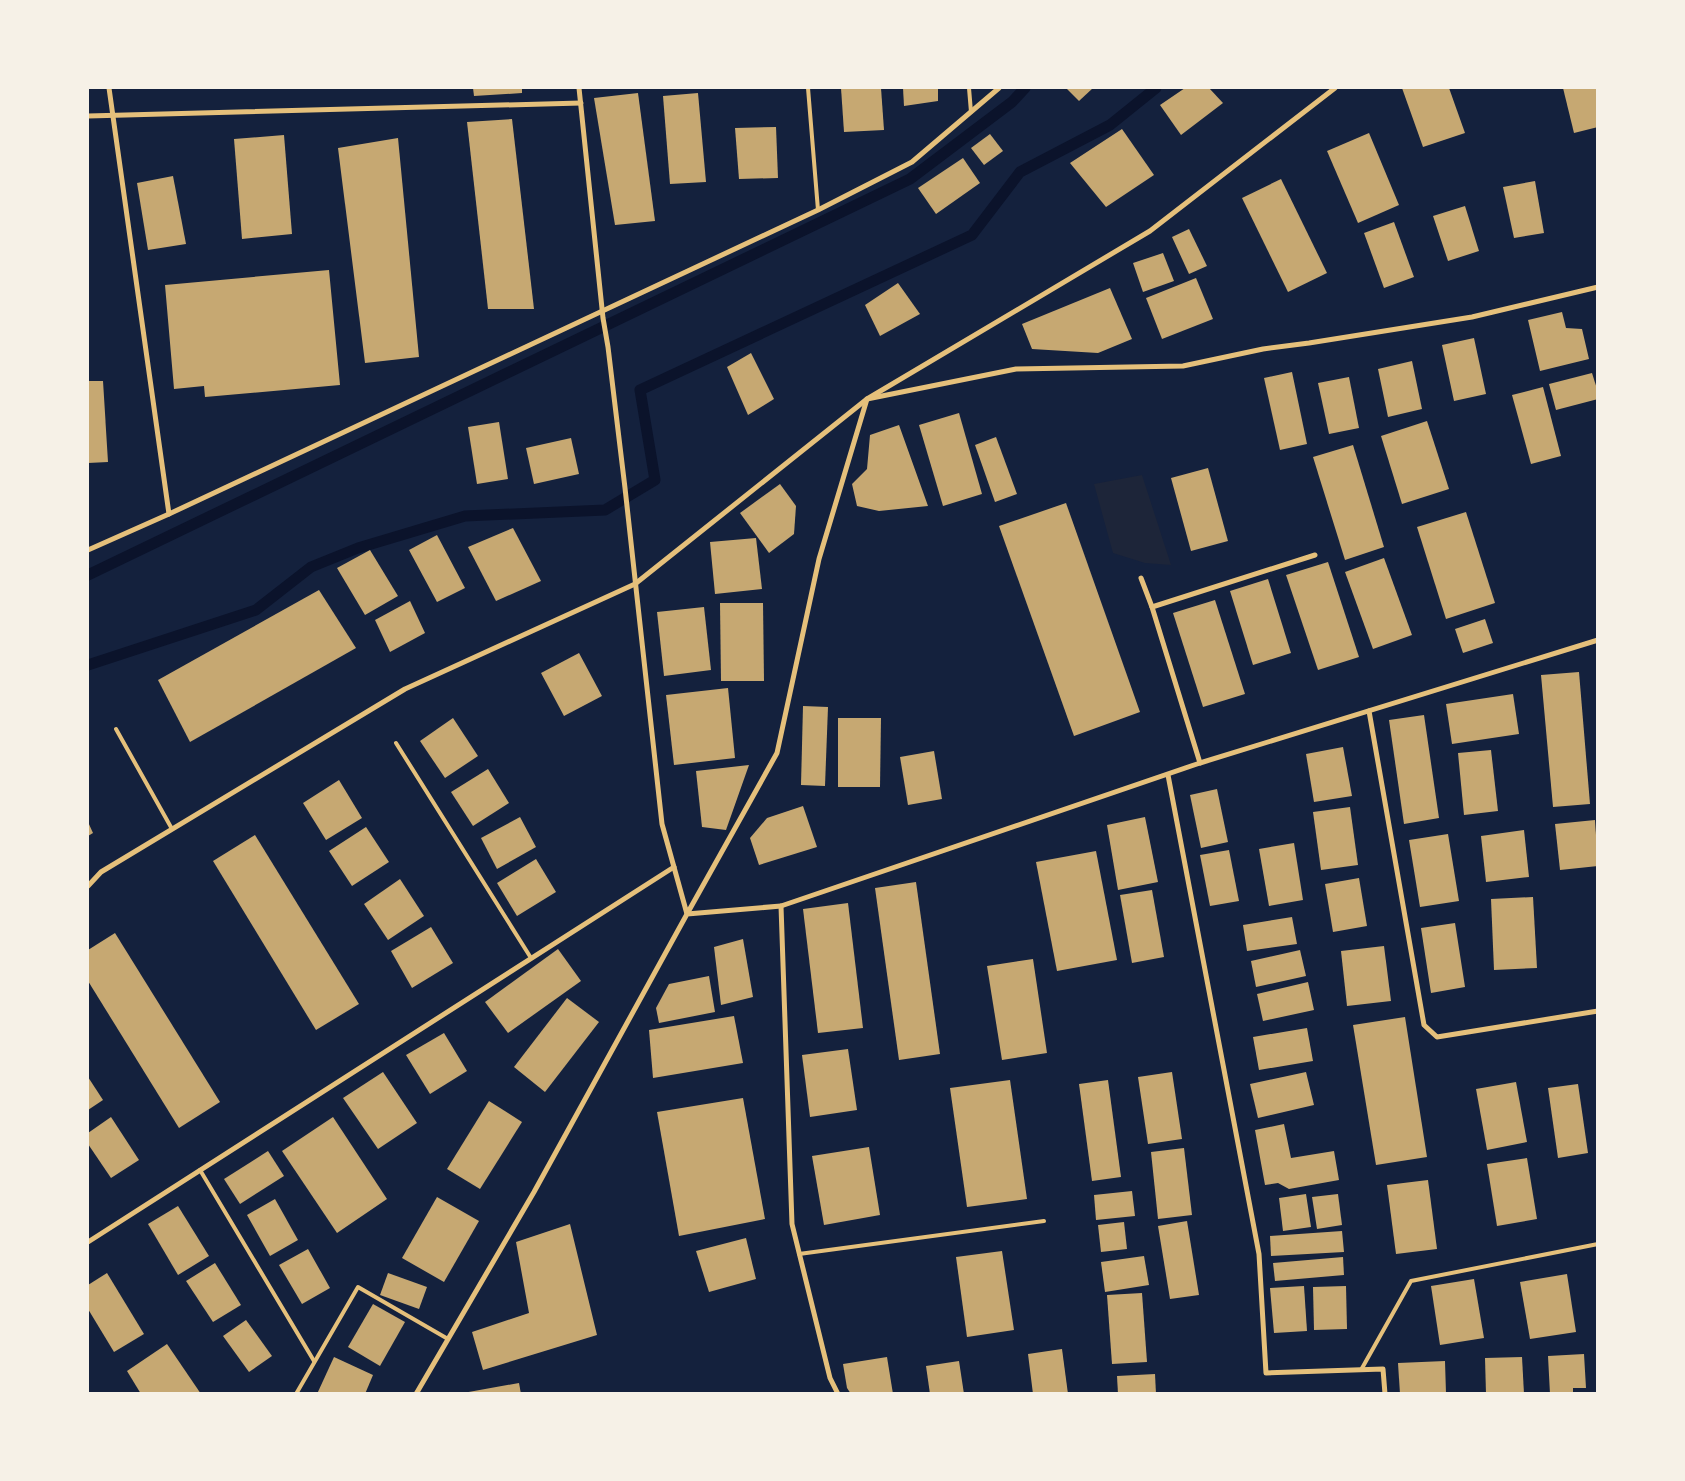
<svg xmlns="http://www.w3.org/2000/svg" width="1685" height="1481" viewBox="0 0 1685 1481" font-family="'Crimson Pro',serif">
	<rect width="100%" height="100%" fill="#14213d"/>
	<path fill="#1d2539" d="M1142 475 1171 565 1145 563 1113 553 1094 484Z"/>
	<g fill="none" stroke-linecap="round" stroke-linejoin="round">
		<g stroke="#0b132b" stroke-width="11">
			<path d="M88 575 910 179 1012 102 1025 88"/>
			<path d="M88 665 256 610 311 567 358 548 465 516 605 510 655 480 640 390 972 235 1020 172 1110 125 1156 88"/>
		</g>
	</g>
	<g fill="#c6a872">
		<path d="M473 88H522V93L474 96Z"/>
		<path d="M841 88H881L884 130 844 132Z"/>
		<path d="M903 88H938V101L904 106Z"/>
		<path d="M1066 88H1093L1079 101Z"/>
		<path d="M1185 88H1209L1223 103 1181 135 1160 105Z"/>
		<path d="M1402 88H1449L1465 133 1423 147Z"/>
		<path d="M1563 88H1598V127L1574 133Z"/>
		<path d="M638 93 655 221 615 225 594 98Z"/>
		<path d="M698 93 706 182 670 184 663 96Z"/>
		<path d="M512 119 534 309H488L467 122Z"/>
		<path d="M776 127 778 178 739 179 735 128Z"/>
		<path d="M1122 129 1154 175 1106 207 1070 163Z"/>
		<path d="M1369 133 1399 205 1358 223 1327 151Z"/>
		<path d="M990 134 1003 151 984 165 971 148Z"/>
		<path d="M284 135 292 234 242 239 234 139Z"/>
		<path d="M398 138 419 357 365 363 338 148Z"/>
		<path d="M963 158 980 183 936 214 918 188Z"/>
		<path d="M173 176 186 244 148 250 137 183Z"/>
		<path d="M1281 179 1327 273 1288 292 1242 198Z"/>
		<path d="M1535 181 1544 233 1514 238 1503 187Z"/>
		<path d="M1465 206 1479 251 1448 261 1433 216Z"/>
		<path d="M1394 222 1414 277 1384 288 1364 233Z"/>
		<path d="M1189 229 1207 266 1189 274 1172 237Z"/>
		<path d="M1163 253 1174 281 1143 292 1133 263Z"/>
		<path d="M329 270 340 385 205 397 204 386 174 389 165 285Z"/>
		<path d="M1196 278 1213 319 1162 339 1146 298Z"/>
		<path d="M898 283 920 314 880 336 865 305Z"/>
		<path d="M1110 288 1132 339 1098 353 1032 349 1022 324Z"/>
		<path d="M1562 312 1566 328 1582 329 1589 359 1540 371 1528 320Z"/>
		<path d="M1474 338 1486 394 1454 401 1442 345Z"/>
		<path d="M751 353 774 399 748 415 727 367Z"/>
		<path d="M1412 361 1422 409 1388 417 1378 369Z"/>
		<path d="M1292 372 1307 444 1280 450 1264 378Z"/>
		<path d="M1592 373 1598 392V399L1556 410 1549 384Z"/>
		<path d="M1349 377 1359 428 1329 434 1318 383Z"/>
		<path d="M88 381H103L108 462 88 463Z"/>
		<path d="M1543 387 1561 456 1531 464 1512 395Z"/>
		<path d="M959 413 982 494 943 506 919 425Z"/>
		<path d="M1427 421 1449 489 1402 504 1381 436Z"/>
		<path d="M499 422 508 479 477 484 468 427Z"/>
		<path d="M899 425 928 506 879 511 857 506 852 484 867 469 870 435Z"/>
		<path d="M996 437 1017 494 995 502 975 445Z"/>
		<path d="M571 438 579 474 534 484 526 448Z"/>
		<path d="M1353 445 1384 547 1345 560 1313 457Z"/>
		<path d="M1208 468 1228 541 1191 551 1171 478Z"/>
		<path d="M780 484 796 506 794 534 769 553 740 513Z"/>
		<path d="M1066 503 1140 712 1074 736 999 526Z"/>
		<path d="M1466 512 1495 603 1446 619 1417 527Z"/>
		<path d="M513 528 541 581 496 601 468 547Z"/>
		<path d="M437 535 465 588 437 602 409 550Z"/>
		<path d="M756 538 762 589 715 594 710 542Z"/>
		<path d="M370 550 398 596 365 615 337 568Z"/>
		<path d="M1384 558 1412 635 1373 649 1345 572Z"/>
		<path d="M1328 562 1359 657 1318 670 1286 575Z"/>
		<path d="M1268 579 1291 653 1253 665 1230 591Z"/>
		<path d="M319 590 356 648 190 742 158 680Z"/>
		<path d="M1215 600 1245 694 1203 707 1173 613Z"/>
		<path d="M410 601 425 633 390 652 375 620Z"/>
		<path d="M720 603H763L764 681H721Z"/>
		<path d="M704 607 711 670 664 676 657 612Z"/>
		<path d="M1485 619 1493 643 1463 653 1455 629Z"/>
		<path d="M579 653 602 696 564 716 541 673Z"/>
		<path d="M1579 672 1590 804 1553 807 1541 675Z"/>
		<path d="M728 688 735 758 674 765 666 695Z"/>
		<path d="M1513 694 1519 734 1452 744 1446 704Z"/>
		<path d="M803 706 828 707 825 786 801 785Z"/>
		<path d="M1424 715 1439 818 1404 824 1389 720Z"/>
		<path d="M453 718 478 756 445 778 420 741Z"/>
		<path d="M838 718H881L880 787H838Z"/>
		<path d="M1343 747 1352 796 1314 802 1306 754Z"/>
		<path d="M1491 750 1498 811 1464 815 1458 753Z"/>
		<path d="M934 751 942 799 908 805 900 757Z"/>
		<path d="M749 765 726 830 702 827 696 771Z"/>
		<path d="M488 769 509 803 473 826 451 792Z"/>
		<path d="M339 780 362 818 326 840 303 803Z"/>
		<path d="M1217 789 1228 842 1201 848 1190 795Z"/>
		<path d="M803 806 817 847 759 865 750 838 767 818Z"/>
		<path d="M1350 807 1358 865 1321 870 1313 812Z"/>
		<path d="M520 817 536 847 497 869 481 838Z"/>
		<path d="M1145 817 1158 882 1118 890 1107 825Z"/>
		<path d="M1595 820 1598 866 1560 870 1555 824Z"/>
		<path d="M88 822 93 833 88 836Z"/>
		<path d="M366 827 389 862 352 886 329 851Z"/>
		<path d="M1524 830 1529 877 1486 882 1481 836Z"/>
		<path d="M1448 834 1459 901 1420 907 1409 840Z"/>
		<path d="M255 835 359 1004 316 1030 213 861Z"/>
		<path d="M1294 843 1303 900 1269 906 1259 849Z"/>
		<path d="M1229 850 1239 901 1210 906 1200 855Z"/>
		<path d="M1096 851 1117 960 1057 971 1036 862Z"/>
		<path d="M536 859 556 892 517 916 497 883Z"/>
		<path d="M1359 878 1367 926 1333 932 1325 884Z"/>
		<path d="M400 879 424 916 388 940 364 904Z"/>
		<path d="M916 882 940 1054 899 1060 875 888Z"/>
		<path d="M1152 890 1164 957 1132 963 1120 895Z"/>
		<path d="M1533 897 1537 968 1494 970 1491 899Z"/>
		<path d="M848 903 863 1028 818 1033 803 909Z"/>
		<path d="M1292 917 1297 944 1247 951 1243 925Z"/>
		<path d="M1455 923 1465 987 1431 993 1421 928Z"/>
		<path d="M431 927 453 963 412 988 391 951Z"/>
		<path d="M115 933 220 1102 179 1128 88 981V950Z"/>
		<path d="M743 939 753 997 721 1005 714 947Z"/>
		<path d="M1384 946 1391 1001 1347 1006 1341 951Z"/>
		<path d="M558 949 581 981 508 1033 485 1002Z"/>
		<path d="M1300 950 1306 976 1256 987 1251 961Z"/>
		<path d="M1033 959 1047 1053 1002 1060 987 966Z"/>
		<path d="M709 976 715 1012 659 1023 656 1008 669 984Z"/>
		<path d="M1308 982 1314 1010 1263 1021 1257 994Z"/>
		<path d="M567 998 599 1022 545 1092 514 1067Z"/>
		<path d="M734 1016 743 1063 653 1078 649 1030Z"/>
		<path d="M1405 1017 1427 1157 1376 1165 1353 1025Z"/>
		<path d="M1307 1028 1313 1061 1259 1070 1253 1037Z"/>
		<path d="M444 1033 467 1071 430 1094 406 1055Z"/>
		<path d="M848 1049 857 1110 810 1117 802 1055Z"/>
		<path d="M383 1072 417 1123 378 1149 343 1098Z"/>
		<path d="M1172 1072 1182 1139 1148 1144 1138 1077Z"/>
		<path d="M1306 1072 1314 1105 1258 1118 1250 1084Z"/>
		<path d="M88 1077 103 1100 88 1110Z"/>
		<path d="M1010 1080 1027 1199 967 1207 950 1088Z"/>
		<path d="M1108 1080 1121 1177 1092 1181 1079 1084Z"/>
		<path d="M1516 1082 1527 1142 1487 1150 1476 1089Z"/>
		<path d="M1578 1084 1588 1153 1558 1158 1548 1088Z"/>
		<path d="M743 1098 765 1219 679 1236 657 1112Z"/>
		<path d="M489 1101 522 1122 480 1189 447 1169Z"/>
		<path d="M111 1117 139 1160 111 1178 88 1144V1133Z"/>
		<path d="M333 1117 387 1199 337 1233 282 1151Z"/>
		<path d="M1284 1124 1291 1158 1334 1151 1339 1180 1289 1189 1278 1183 1265 1185 1255 1130Z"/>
		<path d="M869 1147 880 1215 824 1225 812 1156Z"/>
		<path d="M1184 1148 1192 1215 1158 1219 1151 1152Z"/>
		<path d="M268 1151 284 1176 240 1204 224 1179Z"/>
		<path d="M1527 1158 1537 1219 1497 1226 1487 1164Z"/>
		<path d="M1428 1180 1437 1249 1396 1254 1387 1185Z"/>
		<path d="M1132 1191 1135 1216 1096 1220 1094 1195Z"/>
		<path d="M1306 1194 1311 1227 1283 1231 1279 1198Z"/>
		<path d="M1338 1194 1342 1225 1317 1229 1312 1197Z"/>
		<path d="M437 1197 479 1221 444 1282 402 1258Z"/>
		<path d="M275 1199 298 1240 270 1256 247 1215Z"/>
		<path d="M178 1206 209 1256 178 1275 148 1224Z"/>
		<path d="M1187 1221 1199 1295 1170 1299 1158 1226Z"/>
		<path d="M1124 1222 1127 1249 1101 1252 1098 1225Z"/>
		<path d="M570 1224 597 1335 483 1370 472 1332 529 1313 516 1242Z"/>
		<path d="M1342 1231 1344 1252 1271 1256 1270 1236Z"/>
		<path d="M746 1238 756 1279 709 1292 696 1251Z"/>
		<path d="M308 1249 330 1288 302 1304 279 1265Z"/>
		<path d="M1002 1251 1014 1330 967 1337 956 1257Z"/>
		<path d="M1144 1256 1149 1285 1105 1292 1101 1262Z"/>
		<path d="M1343 1257 1344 1275 1275 1281 1273 1263Z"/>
		<path d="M215 1263 241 1305 213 1322 186 1281Z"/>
		<path d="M107 1273 144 1334 114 1352 88 1309V1285Z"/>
		<path d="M388 1273 427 1287 419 1309 380 1295Z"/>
		<path d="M1567 1274 1576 1332 1530 1339 1520 1282Z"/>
		<path d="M1474 1279 1484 1338 1440 1345 1431 1286Z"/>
		<path d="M1304 1286 1307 1331 1274 1333 1270 1288Z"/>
		<path d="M1346 1286 1347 1329 1314 1330 1313 1287Z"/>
		<path d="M1142 1293 1147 1362 1112 1364 1107 1295Z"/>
		<path d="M373 1304 405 1322 380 1366 348 1347Z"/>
		<path d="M246 1320 272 1356 249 1372 223 1336Z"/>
		<path d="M167 1344 201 1394H141L127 1371Z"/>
		<path d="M1062 1349 1068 1394H1033L1028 1354Z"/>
		<path d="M1584 1354 1586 1388H1573V1394H1550L1548 1356Z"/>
		<path d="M334 1357 373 1375 365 1394H317Z"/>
		<path d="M887 1357 893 1394H851L847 1388 843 1364Z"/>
		<path d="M1522 1357 1524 1394H1486L1485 1358Z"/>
		<path d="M959 1361 964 1394H930L926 1366Z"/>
		<path d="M1445 1361 1446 1394H1400L1398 1363Z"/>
		<path d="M1155 1374 1156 1394H1118L1117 1376Z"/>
		<path d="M519 1383 521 1394H463V1393Z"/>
		<rect x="1273" y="1392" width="17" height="2"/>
	</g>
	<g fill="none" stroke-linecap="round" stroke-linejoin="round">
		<g stroke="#e5c07b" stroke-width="4">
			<path d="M808 88 818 210"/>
			<path d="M969 88 971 112"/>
			<path d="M116 729 172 829"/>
			<path d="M396 743 531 958"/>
			<path d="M200 1170 314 1361"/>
			<path d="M799 1254 1044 1221"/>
			<path d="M1361 1370 1411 1281 1598 1244"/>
			<path d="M296 1394 358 1287 448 1339"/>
		</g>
		<g stroke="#e5c07b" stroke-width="5">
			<path d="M109 88 169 514"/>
			<path d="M579 88 603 318 608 347 625 488 662 824 687 914 777 753 819 559 867 399 1150 231 1335 88"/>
			<path d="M88 116 581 103"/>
			<path d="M88 550 169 514 818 210 912 162 999 88"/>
			<path d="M1141 578 1152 607 1200 763"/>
			<path d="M1152 607 1315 555"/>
			<path d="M1369 711 1424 1025 1437 1037 1598 1011"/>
			<path d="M1168 775 1259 1254 1266 1373 1383 1369 1385 1394"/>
			<path d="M88 886 101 872 405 689 635 584 867 399 1016 369 1183 366 1263 349 1309 343 1472 317 1598 287"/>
			<path d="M781 906 792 1224 830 1378 838 1394"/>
			<path d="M88 1242 674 867"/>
			<path d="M416 1394 534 1192 687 914 781 906 1200 763 1598 640"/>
		</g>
	</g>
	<rect width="1685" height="1481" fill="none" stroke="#f6f1e7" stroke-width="178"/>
</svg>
